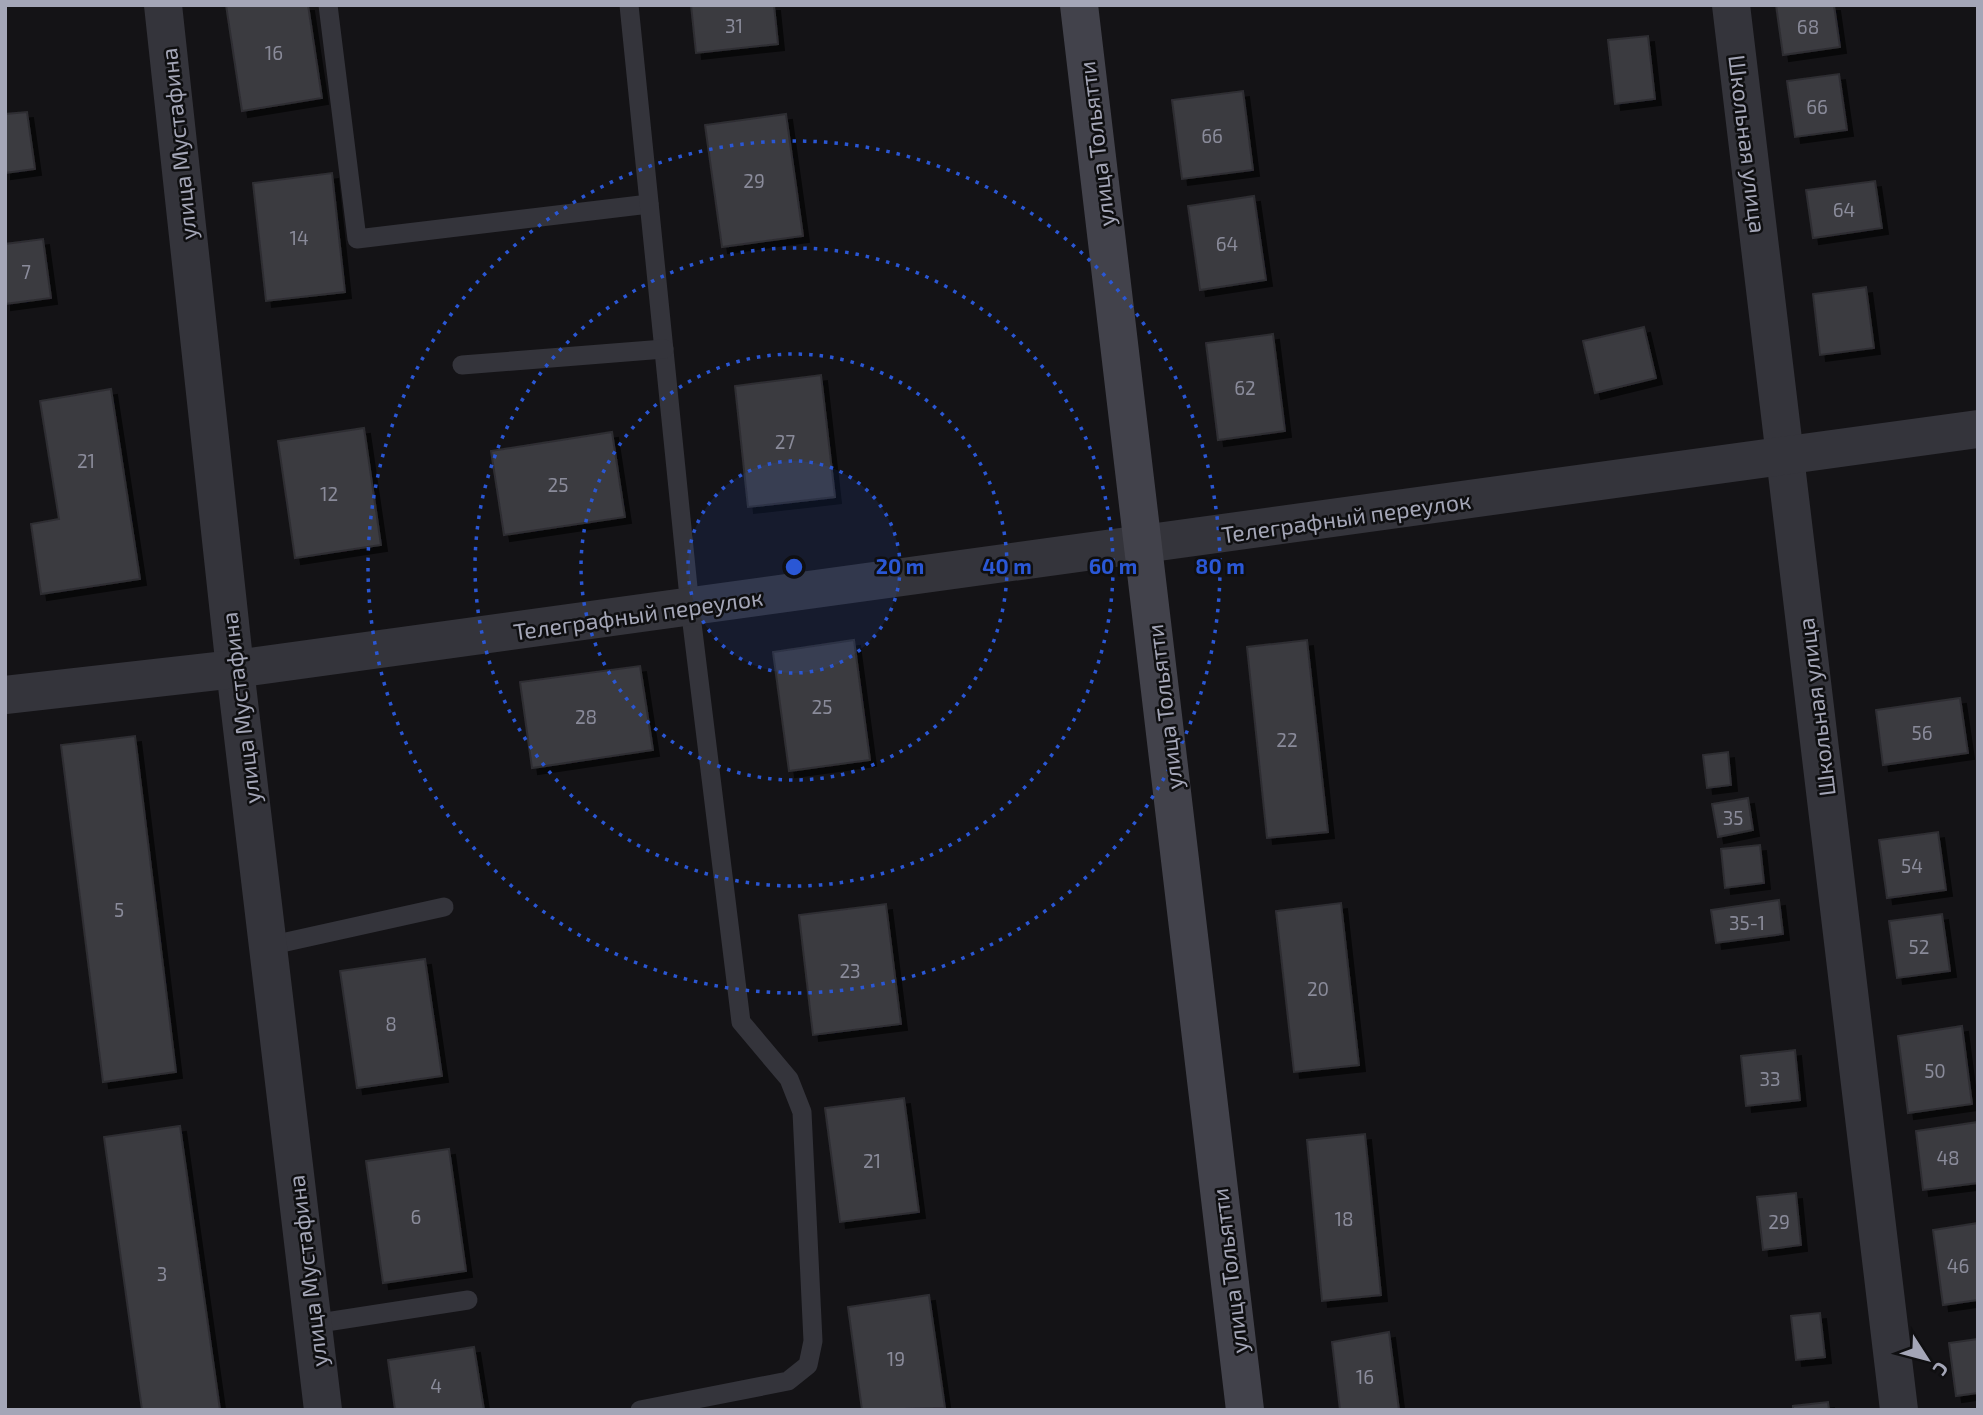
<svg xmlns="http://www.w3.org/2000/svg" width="1983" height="1415" viewBox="0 0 1983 1415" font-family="'Exo 2',sans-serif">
	<defs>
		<filter id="shadow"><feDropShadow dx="6" dy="6" stdDeviation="0" flood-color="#0009"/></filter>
	</defs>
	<rect width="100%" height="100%" fill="#141316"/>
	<g fill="#3b3a41" stroke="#2e2d32" stroke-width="2" filter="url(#shadow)">
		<path d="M226 5H308L322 98 242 111Z"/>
		<path d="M691 5H774L778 44 696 53Z"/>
		<path d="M1776 5H1834L1840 47 1783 55Z"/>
		<path d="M1648 36 1655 99 1615 104 1608 40Z"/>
		<path d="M1839 74 1847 130 1795 137 1787 81Z"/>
		<path d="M1243 91 1253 170 1182 179 1172 100Z"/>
		<path d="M27 112 35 169 5 173V114Z"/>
		<path d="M786 114 803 236 722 247 705 125Z"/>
		<path d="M332 173 345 292 266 301 253 183Z"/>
		<path d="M1875 181 1882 228 1813 238 1806 190Z"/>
		<path d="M1254 196 1266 280 1200 290 1188 206Z"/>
		<path d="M43 239 51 298 5 304V244Z"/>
		<path d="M1866 287 1874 348 1820 355 1813 294Z"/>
		<path d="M1644 327 1656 378 1595 393 1583 341Z"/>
		<path d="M1273 334 1285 431 1218 440 1206 343Z"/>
		<path d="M821 375 835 497 748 507 735 386Z"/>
		<path d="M111 389 140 579 41 594 31 524 59 519 40 401Z"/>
		<path d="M364 428 381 545 295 558 278 441Z"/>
		<path d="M612 432 625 517 504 535 491 451Z"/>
		<path d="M854 640 870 760 789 771 773 652Z"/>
		<path d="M1307 640 1328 832 1267 838 1247 647Z"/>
		<path d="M640 666 653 750 532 768 520 682Z"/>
		<path d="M1960 698 1968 753 1883 765 1876 710Z"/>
		<path d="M135 736 176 1072 103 1082 61 745Z"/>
		<path d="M1728 752 1731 785 1707 788 1703 755Z"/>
		<path d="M1748 798 1753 830 1718 837 1712 804Z"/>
		<path d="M1938 832 1946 890 1887 898 1879 840Z"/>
		<path d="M1760 845 1764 883 1725 888 1721 849Z"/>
		<path d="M1779 900 1783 934 1716 943 1711 910Z"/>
		<path d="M1341 903 1359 1065 1294 1072 1276 911Z"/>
		<path d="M886 904 901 1024 813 1035 799 915Z"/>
		<path d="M1942 914 1950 971 1897 978 1889 921Z"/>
		<path d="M425 959 442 1076 357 1088 340 971Z"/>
		<path d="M1962 1026 1972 1104 1908 1113 1898 1036Z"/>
		<path d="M1795 1050 1800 1100 1746 1106 1741 1056Z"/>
		<path d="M904 1098 919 1212 840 1222 825 1108Z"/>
		<path d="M1978 1122V1183L1923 1190 1916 1131Z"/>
		<path d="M180 1126 220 1410H142L104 1137Z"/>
		<path d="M1365 1134 1381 1295 1322 1301 1307 1140Z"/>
		<path d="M449 1149 466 1271 383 1283 366 1161Z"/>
		<path d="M1796 1193 1801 1245 1763 1250 1757 1197Z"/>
		<path d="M1978 1223V1300L1943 1305 1933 1230Z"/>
		<path d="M929 1295 945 1408 862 1410 848 1307Z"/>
		<path d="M1820 1313 1825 1357 1796 1360 1791 1316Z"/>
		<path d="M1389 1332 1399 1410H1340L1332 1342Z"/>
		<path d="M1978 1339V1393L1956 1396 1949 1343Z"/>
		<path d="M474 1347 484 1410H395L388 1360Z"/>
		<path d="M1828 1402 1829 1410H1793V1406Z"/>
	</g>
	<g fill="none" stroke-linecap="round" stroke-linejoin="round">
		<g stroke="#34343b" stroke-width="19">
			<path d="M328 5 357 239 649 204"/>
			<path d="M629 5 690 607 741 1022 789 1079 802 1112 813 1341 808 1365 788 1381 640 1410"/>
			<path d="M462 365 664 349"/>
			<path d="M268 946 444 907"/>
			<path d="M313 1324 468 1300"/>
		</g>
		<g stroke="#34343b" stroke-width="38">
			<path d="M163 5 235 669 323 1410"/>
			<path d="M1731 5 1899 1410"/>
			<path d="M5 695 235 669 1978 429"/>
		</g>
		<path stroke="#42424b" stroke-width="38" d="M1079 5 1245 1410"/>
	</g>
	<circle cx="794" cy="567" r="106" fill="#2a57d5" fill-opacity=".12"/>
	<g fill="none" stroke="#2a57d5" stroke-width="3.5" stroke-dasharray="3.5 7">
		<circle cx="794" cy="567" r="106"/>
		<circle cx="794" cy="567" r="213"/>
		<circle cx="794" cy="567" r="319"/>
		<circle cx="794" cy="567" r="426"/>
	</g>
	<g text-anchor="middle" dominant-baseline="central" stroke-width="5" stroke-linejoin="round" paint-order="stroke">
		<g font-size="19" fill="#8a8b9a">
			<text x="734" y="25">31</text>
			<text x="1808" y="26">68</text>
			<text x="274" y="52">16</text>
			<text x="1817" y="106">66</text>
			<text x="1212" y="135">66</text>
			<text x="754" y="180">29</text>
			<text x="1844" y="209">64</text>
			<text x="299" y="237">14</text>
			<text x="1227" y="243">64</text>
			<text x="26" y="271">7</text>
			<text x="1245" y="387">62</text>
			<text x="785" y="441">27</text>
			<text x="86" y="460">21</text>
			<text x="558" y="484">25</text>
			<text x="329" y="493">12</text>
			<text x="822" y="706">25</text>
			<text x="586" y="716">28</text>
			<text x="1922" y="732">56</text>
			<text x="1287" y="739">22</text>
			<text x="1733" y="817">35</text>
			<text x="1912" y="865">54</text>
			<text x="119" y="909">5</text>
			<text x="1747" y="922">35-1</text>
			<text x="1919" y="946">52</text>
			<text x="850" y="970">23</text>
			<text x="1318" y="988">20</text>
			<text x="391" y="1023">8</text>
			<text x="1935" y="1070">50</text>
			<text x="1770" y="1078">33</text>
			<text x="1948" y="1157">48</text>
			<text x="872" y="1160">21</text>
			<text x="416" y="1216">6</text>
			<text x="1344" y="1218">18</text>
			<text x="1779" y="1221">29</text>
			<text x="1958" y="1265">46</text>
			<text x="162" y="1273">3</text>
			<text x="896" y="1358">19</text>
			<text x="1365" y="1376">16</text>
			<text x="436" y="1385">4</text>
		</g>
		<g font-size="23" fill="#a4a6b7" stroke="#0f0f11">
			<text transform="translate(178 144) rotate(-96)">улица Мустафина</text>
			<text transform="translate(1096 144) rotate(-97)">улица Тольятти</text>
			<text transform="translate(1748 144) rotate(83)">Школьная улица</text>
			<text transform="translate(1346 517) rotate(-8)">Телеграфный переулок</text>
			<text transform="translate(638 614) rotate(-8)">Телеграфный переулок</text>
			<text transform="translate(1164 707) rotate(-97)">улица Тольятти</text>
			<text transform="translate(1816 707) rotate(-97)">Школьная улица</text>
			<text transform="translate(240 708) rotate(-97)">улица Мустафина</text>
			<text transform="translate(307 1271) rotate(-97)">улица Мустафина</text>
			<text transform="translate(1229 1271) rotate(-97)">улица Тольятти</text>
		</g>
	</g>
	<circle cx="794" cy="567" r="10" fill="#2a57d5" stroke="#0f0f11" stroke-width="3.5"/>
	<g font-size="21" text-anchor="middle" font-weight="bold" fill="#2a57d5" stroke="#0f0f11" stroke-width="5" stroke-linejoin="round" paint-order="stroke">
		<text x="900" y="574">20 m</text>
		<text x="1007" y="574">40 m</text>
		<text x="1113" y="574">60 m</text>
		<text x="1220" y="574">80 m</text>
	</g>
	<rect width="1983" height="1415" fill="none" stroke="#a4a6b7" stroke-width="14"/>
	<g transform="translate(1927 1359) rotate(126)" stroke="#0f0f11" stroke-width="5" paint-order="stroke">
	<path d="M0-5L12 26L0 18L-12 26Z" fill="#a4a6b7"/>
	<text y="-10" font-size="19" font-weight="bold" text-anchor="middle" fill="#a4a6b7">С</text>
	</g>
</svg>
